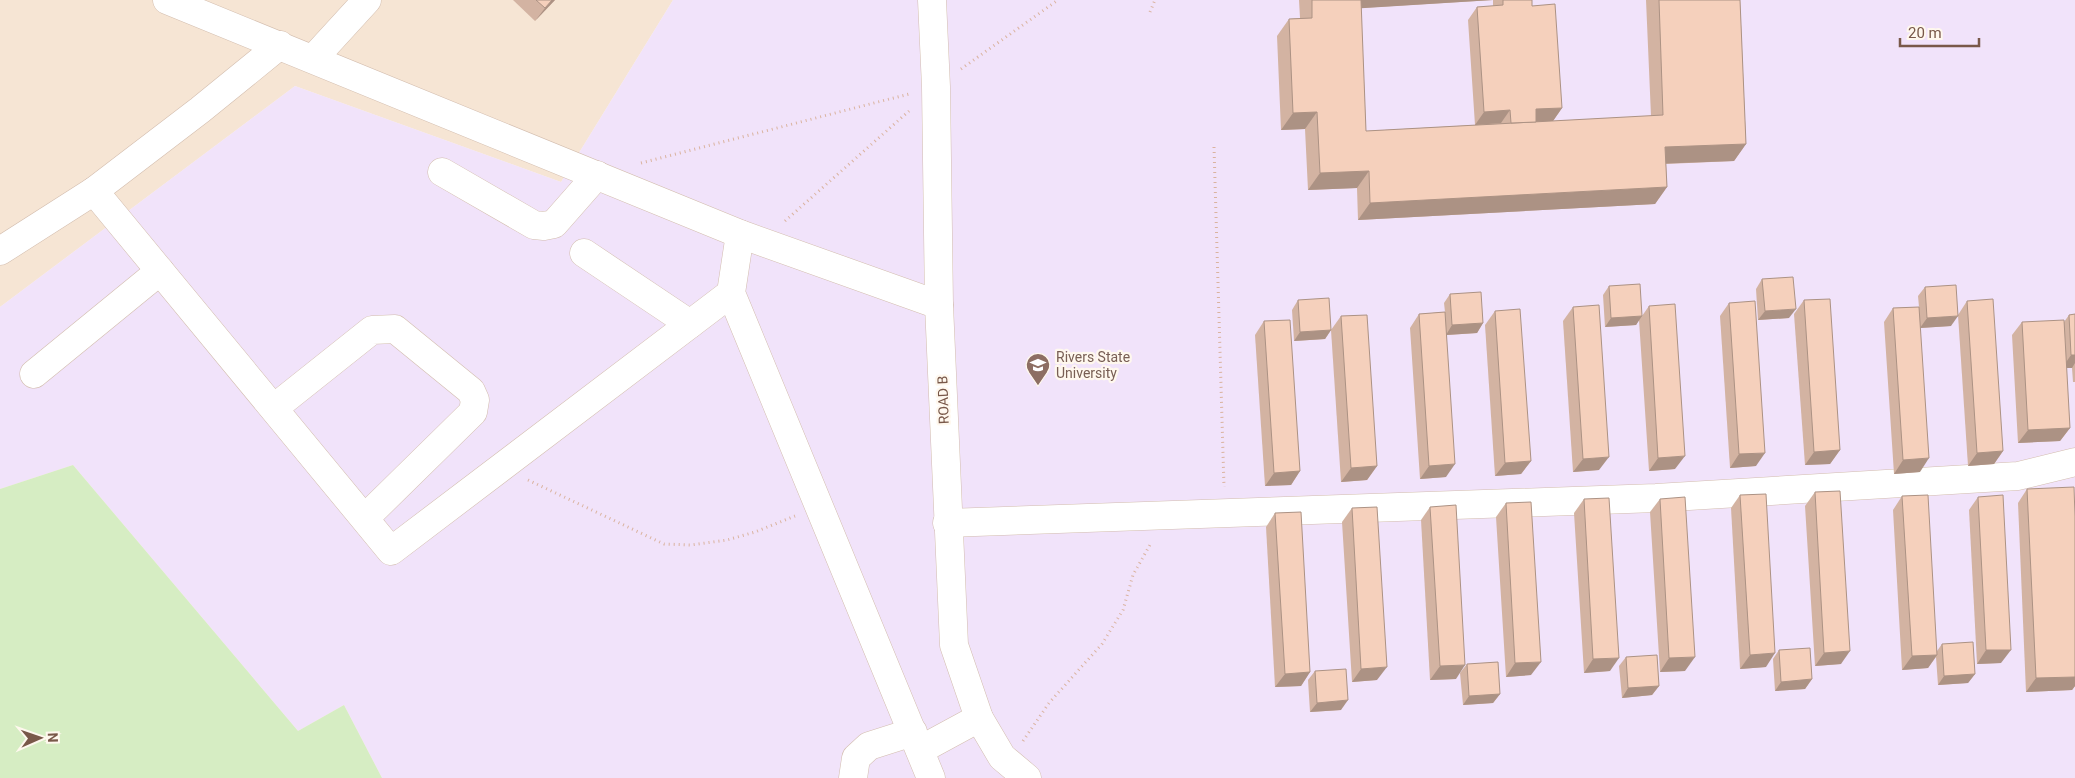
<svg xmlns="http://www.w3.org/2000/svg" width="2075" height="778" viewBox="0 0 2075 778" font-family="Roboto,sans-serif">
	<rect width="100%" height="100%" fill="#fef4e6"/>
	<path fill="#f6e5d4" d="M0 0H673L561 182 295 86 0 307Z"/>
	<path fill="#f1e3fa" d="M673 0H2075V778H382L344 705 298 731 73 465 0 489V307L295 86 561 182Z"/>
	<path fill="#d6edc3" d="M73 465 298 731 344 705 382 778H0V489Z"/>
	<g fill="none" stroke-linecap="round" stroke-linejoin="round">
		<g stroke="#d3bdae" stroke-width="29">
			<g id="minor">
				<path d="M167 0 740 234 939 305"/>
				<path d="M932 0 936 87 939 305 954 645 979 718 1002 757 1027 778"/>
				<path d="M313 59 367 0"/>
				<path d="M442 172 534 225 544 226 554 224 597 175"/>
				<path d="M94 191 391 551 731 293"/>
				<path d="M740 234 731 293 931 778"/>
				<path d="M0 251 94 191 200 110 280 45"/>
				<path d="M584 253 690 324"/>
				<path d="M34 374 160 271"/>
				<path d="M274 408 372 330 395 329 471 391 475 400 473 412 365 518"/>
				<path d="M947 523 1656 498 2018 476 2075 462"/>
				<path d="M920 750 979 718"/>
				<path d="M853 778 856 758 869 746 913 732"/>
			</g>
		</g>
		<g stroke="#dab39f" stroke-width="3" stroke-dasharray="1 4" stroke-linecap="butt">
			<path d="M1150 12 1155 0"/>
			<path d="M961 69 1058 0"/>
			<path d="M1214 147 1224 487"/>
			<path d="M641 163 909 94"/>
			<path d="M785 221 909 111"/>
			<path d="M528 480 664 544 691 545 727 540 755 532 795 516"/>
			<path d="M1023 741 1049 703 1102 644 1123 610 1133 575 1151 543"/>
		</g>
		<use href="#minor" stroke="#fff" stroke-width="28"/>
	</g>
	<g fill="#d3b3a2" fill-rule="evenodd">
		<path d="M513 0H555L535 21Z"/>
		<path d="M1299 0H1532V6L1562 108 1553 121 1651 116 1646 0H1740L1746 144 1734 161 1666 164 1667 187 1655 204 1358 220 1357 188 1308 190 1305 129 1281 130 1277 36 1289 19 1300 18ZM1493 0V6L1477 7 1468 20 1475 125 1366 131 1361 8Z"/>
		<path d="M1762 279 1789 318 1758 320 1756 289Z"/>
		<path d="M1609 286 1642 316 1649 306 1675 469 1649 471 1639 320 1636 325 1605 327 1603 295Z"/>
		<path d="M1925 287 1951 326 1920 328V472L1894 474 1884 322 1893 308 1919 307 1918 296Z"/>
		<path d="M1450 294 1483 323 1477 333 1447 335 1446 477 1420 479 1410 328 1419 314 1445 312 1444 303Z"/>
		<path d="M1298 300 1331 330 1325 339 1294 341 1292 310Z"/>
		<path d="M1804 300 1840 450 1830 464 1805 465 1794 314Z"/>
		<path d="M1967 301 2003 451 1994 464 1968 466 1958 315Z"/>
		<path d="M1729 303 1756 466 1730 468 1720 316Z"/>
		<path d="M1573 307 1599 470 1573 472 1563 321Z"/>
		<path d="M1495 311 1531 461 1521 474 1495 476 1485 325Z"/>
		<path d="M2075 314V382H2073L2072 368H2066L2070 428 2060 441 2018 443 2012 335 2022 322H2064L2069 315Z"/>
		<path d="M1341 316 1377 466 1367 480 1341 482 1331 330Z"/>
		<path d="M1264 321 1300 471 1291 485 1265 486 1255 335Z"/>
		<path d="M2027 489 2075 516V686L2072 690 2026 692 2018 503Z"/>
		<path d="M1815 492 1841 664 1815 666 1805 506Z"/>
		<path d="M1740 495 1766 667 1740 669 1731 508Z"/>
		<path d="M1902 496 1937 651 1942 644 1975 674 1968 683 1938 685 1936 657 1928 668 1902 670 1893 510Z"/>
		<path d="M1978 497 2001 663 1977 664 1969 510Z"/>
		<path d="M1584 499 1610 671 1584 673 1574 513Z"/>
		<path d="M1660 499 1685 671 1660 672 1650 512Z"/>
		<path d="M1506 503 1531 675 1506 677 1496 517Z"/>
		<path d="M1430 507 1456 679 1430 680 1421 520Z"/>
		<path d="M1352 508 1377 680 1352 682 1342 522Z"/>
		<path d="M1275 513 1310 672 1301 686 1275 687 1266 527Z"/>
		<path d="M1779 650 1812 679 1805 689 1775 691 1773 659Z"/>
		<path d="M1626 657 1659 686 1652 695 1622 698 1619 666Z"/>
		<path d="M1467 664 1500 694 1493 703 1463 705 1460 673Z"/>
		<path d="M1315 671 1341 710 1310 712 1308 680Z"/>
	</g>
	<g fill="#ac9284">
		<path d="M552 0H555L535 21 545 8Z"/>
		<path d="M1355 0H1493L1349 9Z"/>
		<path d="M1562 108 1553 121 1526 123 1536 109Z"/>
		<path d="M1510 110 1501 123 1475 125 1484 112Z"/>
		<path d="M1317 112 1305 129 1281 130 1293 113Z"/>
		<path d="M1746 144 1734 161 1653 164 1665 147Z"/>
		<path d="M1369 171 1357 188 1308 190 1320 173Z"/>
		<path d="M1667 187 1655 204 1358 220 1370 203Z"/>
		<path d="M1796 309 1789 318 1758 320 1765 311Z"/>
		<path d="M1642 316 1636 325 1605 327 1611 318Z"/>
		<path d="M1958 316 1951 326 1920 328 1927 318Z"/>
		<path d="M1483 323 1477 333 1446 335 1452 325Z"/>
		<path d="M1331 330 1325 339 1294 341 1300 332Z"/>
		<path d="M2071 355H2075V363L2072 368H2062Z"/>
		<path d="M2070 428 2060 441 2018 443 2028 430Z"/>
		<path d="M1840 450 1830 464 1805 465 1814 452Z"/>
		<path d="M2003 451 1994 464 1968 466 1977 453Z"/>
		<path d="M1765 453 1756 466 1730 468 1739 454Z"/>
		<path d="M1685 456 1675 469 1649 471 1658 458Z"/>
		<path d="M1609 457 1599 470 1573 472 1583 459Z"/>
		<path d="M1929 458 1920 472 1894 474 1903 460Z"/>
		<path d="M1531 461 1521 474 1495 476 1505 463Z"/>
		<path d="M1455 464 1446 477 1420 479 1429 466Z"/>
		<path d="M1377 466 1367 480 1341 482 1351 468Z"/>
		<path d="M1300 471 1291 485 1265 486 1274 473Z"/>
		<path d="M1986 650H2011L2001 663 1977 664Z"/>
		<path d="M1850 651 1841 664 1815 666 1824 653Z"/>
		<path d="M1775 653 1766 667 1740 669 1750 655Z"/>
		<path d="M1937 655 1928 668 1902 670 1912 656Z"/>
		<path d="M1695 657 1685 671 1660 672 1669 658Z"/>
		<path d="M1619 658 1610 671 1584 673 1593 659Z"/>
		<path d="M1541 662 1531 675 1506 677 1515 663Z"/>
		<path d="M1465 665 1456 679 1430 680 1440 666Z"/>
		<path d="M1387 667 1377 680 1352 682 1361 669Z"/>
		<path d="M1310 672 1301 686 1275 687 1285 674Z"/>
		<path d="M1975 674 1968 683 1938 685 1944 676Z"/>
		<path d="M2075 677V686L2072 690 2026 692 2036 678Z"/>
		<path d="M1812 679 1805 689 1775 691 1781 682Z"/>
		<path d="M1659 686 1652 695 1622 698 1628 688Z"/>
		<path d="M1500 694 1493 703 1463 705 1469 696Z"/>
		<path d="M1348 700 1341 710 1310 712 1317 703Z"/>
	</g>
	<g fill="#f5d0bc" stroke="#ac9284">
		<path d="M536 0H552L545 8Z"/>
		<path d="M1312 0H1361L1366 131 1663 115 1659 0H1740L1746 144 1665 147 1667 187 1370 203 1369 171 1320 173 1317 112 1293 113 1289 19 1312 18Z"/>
		<path d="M1503 0H1532V6L1555 4 1562 108 1536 109V122L1511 123 1510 110 1484 112 1477 7 1503 5Z"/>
		<path d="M1793 277 1796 309 1765 311 1762 279Z"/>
		<path d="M1640 284 1642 316 1611 318 1609 286Z"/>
		<path d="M1956 285 1958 316 1927 318 1925 287Z"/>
		<path d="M1481 292 1483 323 1452 325 1450 294Z"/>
		<path d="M1329 298 1331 330 1300 332 1298 300Z"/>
		<path d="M1830 299 1840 450 1814 452 1804 300Z"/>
		<path d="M1993 299 2003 451 1977 453 1967 301Z"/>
		<path d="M1755 301 1765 453 1739 454 1729 303Z"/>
		<path d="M1675 304 1685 456 1658 458 1649 306Z"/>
		<path d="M1599 305 1609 457 1583 459 1573 307Z"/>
		<path d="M1919 307 1929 458 1903 460 1893 308Z"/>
		<path d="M1520 309 1531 461 1505 463 1495 311Z"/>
		<path d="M1445 312 1455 464 1429 466 1419 314Z"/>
		<path d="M2075 314V355H2071L2069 315Z"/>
		<path d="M1367 315 1377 466 1351 468 1341 316Z"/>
		<path d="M1290 320 1300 471 1274 473 1264 321Z"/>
		<path d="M2064 320 2070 428 2028 430 2022 322Z"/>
		<path d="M2074 487 2075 516V677L2036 678 2027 489Z"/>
		<path d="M1840 491 1850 651 1824 653 1815 492Z"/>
		<path d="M1766 494 1775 653 1750 655 1740 495Z"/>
		<path d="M1928 495 1937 655 1912 656 1902 496Z"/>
		<path d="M2003 495 2011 650H1986L1978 497Z"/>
		<path d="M1685 497 1695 657 1669 658 1660 499Z"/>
		<path d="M1609 498 1619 658 1593 659 1584 499Z"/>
		<path d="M1531 502 1541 662 1515 663 1506 503Z"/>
		<path d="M1456 505 1465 665 1440 666 1430 507Z"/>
		<path d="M1377 507 1387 667 1361 669 1352 508Z"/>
		<path d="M1301 512 1310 672 1285 674 1275 513Z"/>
		<path d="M1973 642 1975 674 1944 676 1942 644Z"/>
		<path d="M1810 648 1812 679 1781 682 1779 650Z"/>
		<path d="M1657 655 1659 686 1628 688 1626 657Z"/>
		<path d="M1498 662 1500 694 1469 696 1467 664Z"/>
		<path d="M1346 669 1348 700 1317 703 1315 671Z"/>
	</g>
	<defs>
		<g id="university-pin" transform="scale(1.25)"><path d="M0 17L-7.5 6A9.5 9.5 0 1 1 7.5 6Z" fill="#8d6e63" stroke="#fff8ee"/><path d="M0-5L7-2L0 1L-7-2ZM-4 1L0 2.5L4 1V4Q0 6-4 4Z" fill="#fff"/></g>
	</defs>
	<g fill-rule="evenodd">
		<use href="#university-pin" x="1038" y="365"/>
	</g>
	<g text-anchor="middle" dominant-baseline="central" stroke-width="4.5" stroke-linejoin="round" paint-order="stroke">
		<g font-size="14" fill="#785e54" stroke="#fff8ee" text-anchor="start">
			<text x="1056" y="357">Rivers State<tspan x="1056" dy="16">University</tspan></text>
		</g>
		<g font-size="14" fill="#795849" stroke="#fff8ee">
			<text transform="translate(943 400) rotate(-92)">ROAD B</text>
		</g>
	</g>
	<g transform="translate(40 738) rotate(88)" stroke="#fff8ee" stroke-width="4" paint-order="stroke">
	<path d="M0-4L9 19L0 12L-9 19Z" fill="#795849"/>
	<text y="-8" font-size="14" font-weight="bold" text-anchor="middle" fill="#795849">N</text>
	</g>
	<path d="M1900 38v8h79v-8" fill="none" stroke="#795849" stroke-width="2.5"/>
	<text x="1908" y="38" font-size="15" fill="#795849" stroke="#fff8ee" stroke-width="4" paint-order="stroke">20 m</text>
</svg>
